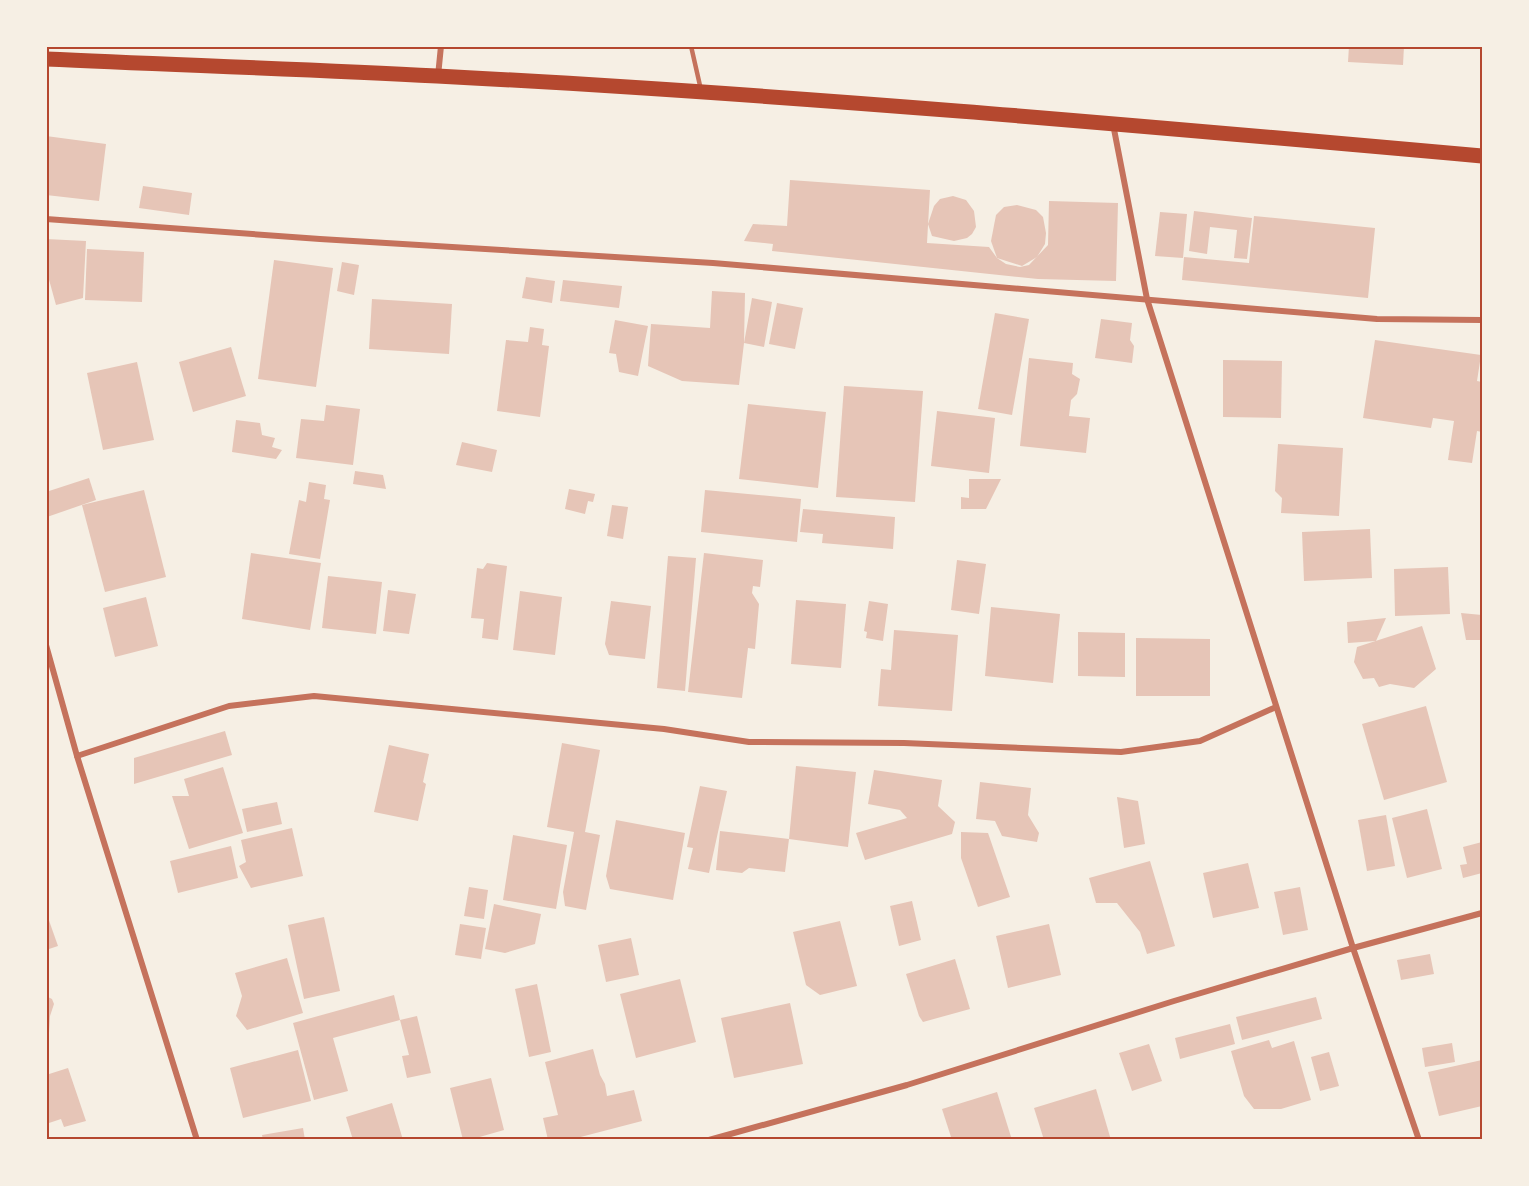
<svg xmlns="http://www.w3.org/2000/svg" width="1529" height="1186" viewBox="0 0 1529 1186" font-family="'DM Sans',sans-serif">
	<rect width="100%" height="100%" fill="#f6efe4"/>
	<g fill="#e6c5b7">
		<path d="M1349 46H1404L1403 65 1348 62Z"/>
		<path d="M46 136 106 144 99 201 46 195Z"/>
		<path d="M790 180 930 190 927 243 989 247 997 258 1006 264 1020 267 1029 265 1048 245 1049 201 1118 203 1116 281 1038 279 772 251 773 244 744 241 753 224 787 226Z"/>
		<path d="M143 186 192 193 189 215 139 208Z"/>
		<path d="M953 196 966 200 974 211 976 227 972 234 967 238 954 241 932 236 928 224 934 206 940 199Z"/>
		<path d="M1017 205 1036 210 1043 217 1046 233 1045 244 1037 257 1022 266 997 258 991 241 996 215 1004 207Z"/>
		<path d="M1194 211 1252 218 1247 259 1234 258 1237 230 1210 227 1207 254 1189 251Z"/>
		<path d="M1160 212 1187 214 1183 258 1155 256Z"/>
		<path d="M1254 216 1375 228 1368 298 1182 280 1184 257 1249 263Z"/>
		<path d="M46 239 86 241 83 298 56 305 48 276H46Z"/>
		<path d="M87 249 144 252 142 302 85 300Z"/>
		<path d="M274 260 333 268 316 387 258 379Z"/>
		<path d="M342 262 359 265 354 295 337 291Z"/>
		<path d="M526 277 555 281 552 303 522 298Z"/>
		<path d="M563 280 622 286 619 308 560 301Z"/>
		<path d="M712 291 745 293 744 343 739 385 682 381 648 366 651 324 710 328Z"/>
		<path d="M752 298 772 302 764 347 744 343Z"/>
		<path d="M372 299 452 304 449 354 369 349Z"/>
		<path d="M777 303 803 308 795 349 769 344Z"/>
		<path d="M995 313 1029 319 1012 415 978 409Z"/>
		<path d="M1101 319 1132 323 1130 340 1134 346 1132 363 1095 358Z"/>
		<path d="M615 320 648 326 638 376 619 372 616 354 609 353Z"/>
		<path d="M530 327 544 329 542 345 549 346 540 417 497 411 506 340 528 342Z"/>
		<path d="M1375 340 1481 355 1477 381 1482 382V432L1477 431 1472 463 1448 460 1454 421 1433 418 1431 428 1363 418Z"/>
		<path d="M231 347 246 396 193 412 179 362Z"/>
		<path d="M1029 358 1073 363 1072 374 1080 379 1077 394 1071 400 1069 416 1090 418 1086 453 1020 446Z"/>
		<path d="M1223 360 1282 361 1281 418 1223 417Z"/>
		<path d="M137 362 154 440 103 450 87 373Z"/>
		<path d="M844 386 923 391 915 502 836 497Z"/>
		<path d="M748 404 826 412 818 488 739 479Z"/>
		<path d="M326 405 360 409 353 465 296 458 301 419 324 421Z"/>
		<path d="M937 411 995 418 989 473 931 466Z"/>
		<path d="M236 420 260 423 262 435 275 438 272 447 282 450 276 459 232 452Z"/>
		<path d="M462 442 497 450 492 472 456 465Z"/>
		<path d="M1278 444 1343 448 1339 516 1281 513 1282 498 1275 491Z"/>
		<path d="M355 471 383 475 386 489 353 484Z"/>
		<path d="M89 478 96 500 47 517 46 492Z"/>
		<path d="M969 479H1001L986 509H961V497L969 498Z"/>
		<path d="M309 482 326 485 324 499 330 500 320 559 289 554 299 500 306 502Z"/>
		<path d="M569 489 595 494 593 502 588 501 585 514 565 509Z"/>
		<path d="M144 490 166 577 105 592 82 505Z"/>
		<path d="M705 490 801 499 797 542 701 532Z"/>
		<path d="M612 505 628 507 623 539 607 536Z"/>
		<path d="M803 509 895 517 893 549 822 543 823 534 800 532Z"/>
		<path d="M1370 529 1372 578 1304 581 1302 532Z"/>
		<path d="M251 553 321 563 310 630 242 619Z"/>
		<path d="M704 553 763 560 760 587 753 586 752 593 759 604 755 649 748 648 742 698 688 692Z"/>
		<path d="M668 556 696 558 685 691 657 688Z"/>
		<path d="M957 560 986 564 979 614 951 610Z"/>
		<path d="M487 563 507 566 498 640 482 638 484 619 471 618 477 568 483 569Z"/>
		<path d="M1448 567 1450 614 1395 616 1394 569Z"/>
		<path d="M328 576 382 582 376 634 322 628Z"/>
		<path d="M388 590 416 594 409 634 383 631Z"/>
		<path d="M520 591 562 597 555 655 513 650Z"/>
		<path d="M146 597 158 646 115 657 103 608Z"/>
		<path d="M796 600 846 604 841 668 791 664Z"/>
		<path d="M611 601 651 606 645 659 609 655 605 644Z"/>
		<path d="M869 601 888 604 883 641 866 638 867 632 864 631Z"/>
		<path d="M991 607 1060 614 1053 683 985 676Z"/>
		<path d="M1461 613 1482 615V640H1466Z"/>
		<path d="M1386 618 1376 641 1348 643 1347 622Z"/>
		<path d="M1422 626 1436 669 1414 688 1390 684 1379 687 1374 678 1363 679 1354 662 1357 647Z"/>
		<path d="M894 630 958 635 952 711 878 706 881 669 891 670Z"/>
		<path d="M1078 632 1125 633V677L1078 676Z"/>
		<path d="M1136 638 1210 639V696H1136Z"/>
		<path d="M1426 706 1447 782 1384 800 1362 724Z"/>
		<path d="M225 731 232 755 134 784V758Z"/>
		<path d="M562 743 600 750 585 832 600 835 586 910 565 906 563 892 574 832 547 827Z"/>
		<path d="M389 745 429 754 423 782 426 784 418 821 374 812Z"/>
		<path d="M796 766 856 772 848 847 789 839Z"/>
		<path d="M223 767 243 833 189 849 172 796H189L184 779Z"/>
		<path d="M874 770 942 780 938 806 955 822 952 834 865 860 856 833 907 818 900 810 868 804Z"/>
		<path d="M980 782 1031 788 1028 815 1039 833 1037 842 1002 836 995 821 976 819Z"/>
		<path d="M700 786 727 791 709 873 688 869 693 848 687 847Z"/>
		<path d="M1117 797 1138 801 1145 844 1124 848Z"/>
		<path d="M277 802 282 824 247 832 242 809Z"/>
		<path d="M1427 809 1442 869 1407 878 1392 818Z"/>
		<path d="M1386 815 1395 866 1367 871 1358 820Z"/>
		<path d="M616 820 685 833 673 900 610 889 606 876Z"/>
		<path d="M292 828 303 876 251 888 239 866 246 862 241 840Z"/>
		<path d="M720 831 789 839 785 872 749 868 742 873 716 870Z"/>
		<path d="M961 832 988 833 1010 897 978 907 961 858Z"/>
		<path d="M513 835 567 845 556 909 503 900Z"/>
		<path d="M1482 842V873L1463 878 1460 865 1467 864 1463 847Z"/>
		<path d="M231 846 238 878 178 893 170 861Z"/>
		<path d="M1150 861 1175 946 1147 954 1140 932 1117 903H1096L1089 878Z"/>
		<path d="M1248 863 1259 908 1213 918 1203 873Z"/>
		<path d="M469 887 488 890 484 919 464 916Z"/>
		<path d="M1300 887 1308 930 1283 935 1274 892Z"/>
		<path d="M912 901 921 940 899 946 890 906Z"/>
		<path d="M494 904 541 914 535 944 505 953 485 949Z"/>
		<path d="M46 912 58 946 46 950Z"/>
		<path d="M324 917 340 991 304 999 288 925Z"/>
		<path d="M840 921 857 986 820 995 806 985 793 932Z"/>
		<path d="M460 924 486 928 481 959 455 955Z"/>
		<path d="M1049 924 1061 975 1008 988 996 936Z"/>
		<path d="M631 938 639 975 606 982 598 945Z"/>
		<path d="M1430 954 1434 974 1401 980 1397 960Z"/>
		<path d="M287 958 303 1013 247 1030 236 1016 242 996 235 973Z"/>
		<path d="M955 959 970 1009 923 1022 919 1016 906 974Z"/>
		<path d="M680 979 696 1042 636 1058 620 994Z"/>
		<path d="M537 984 551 1052 529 1057 515 989Z"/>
		<path d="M394 995 400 1020 333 1038 348 1091 314 1100 293 1023Z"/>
		<path d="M46 996 52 999 54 1004 50 1016 49 1033 46 1037Z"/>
		<path d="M1316 997 1322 1019 1242 1040 1236 1017Z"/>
		<path d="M790 1003 803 1064 734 1078 721 1018Z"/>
		<path d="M417 1016 431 1073 407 1078 402 1056 409 1055 400 1020Z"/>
		<path d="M1230 1024 1235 1044 1180 1059 1175 1038Z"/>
		<path d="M1269 1040 1272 1048 1294 1041 1311 1100 1281 1109H1254L1244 1096 1231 1051Z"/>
		<path d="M1452 1043 1455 1062 1425 1067 1422 1048Z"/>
		<path d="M1149 1044 1162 1081 1132 1091 1119 1053Z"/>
		<path d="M593 1049 600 1075 605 1084 607 1096 634 1090 642 1121 569 1140H548L543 1118 558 1115 545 1062Z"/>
		<path d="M298 1050 311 1101 243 1118 230 1068Z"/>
		<path d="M1329 1052 1339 1086 1320 1091 1311 1057Z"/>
		<path d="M1482 1060V1106L1439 1116 1428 1072Z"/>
		<path d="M68 1068 86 1121 64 1127 61 1119 46 1124V1075Z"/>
		<path d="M491 1078 504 1130 469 1140H463L450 1088Z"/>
		<path d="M1096 1089 1111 1140H1044L1034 1108Z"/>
		<path d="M997 1092 1012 1140H952L942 1109Z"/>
		<path d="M392 1103 403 1140H353L346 1117Z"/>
		<path d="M303 1128 305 1140H263L262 1135Z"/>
	</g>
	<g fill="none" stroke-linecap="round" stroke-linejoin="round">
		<path stroke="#c5725c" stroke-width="4.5" d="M691 46 701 90"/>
		<g stroke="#c5725c" stroke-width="6">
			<path d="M438 76 441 46"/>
			<path d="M1113 124 1147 299 1353 948 1419 1140"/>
			<path d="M46 219 320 239 713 263 1377 319 1482 320"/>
			<path d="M46 645 77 756 197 1140"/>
			<path d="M77 756 229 706 314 696 664 729 749 742 904 743 1121 752 1200 741 1276 707"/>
			<path d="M709 1140 907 1085 1174 1001 1353 948 1482 913"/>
		</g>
		<path stroke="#b5482f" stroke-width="15" d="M46 59C177 65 307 69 437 76 786 94 1134 125 1482 156"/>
	</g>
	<rect width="1529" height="1186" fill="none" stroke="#f6efe4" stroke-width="96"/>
	<rect x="48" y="48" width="1433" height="1090" fill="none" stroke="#b5482f" stroke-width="2"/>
</svg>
